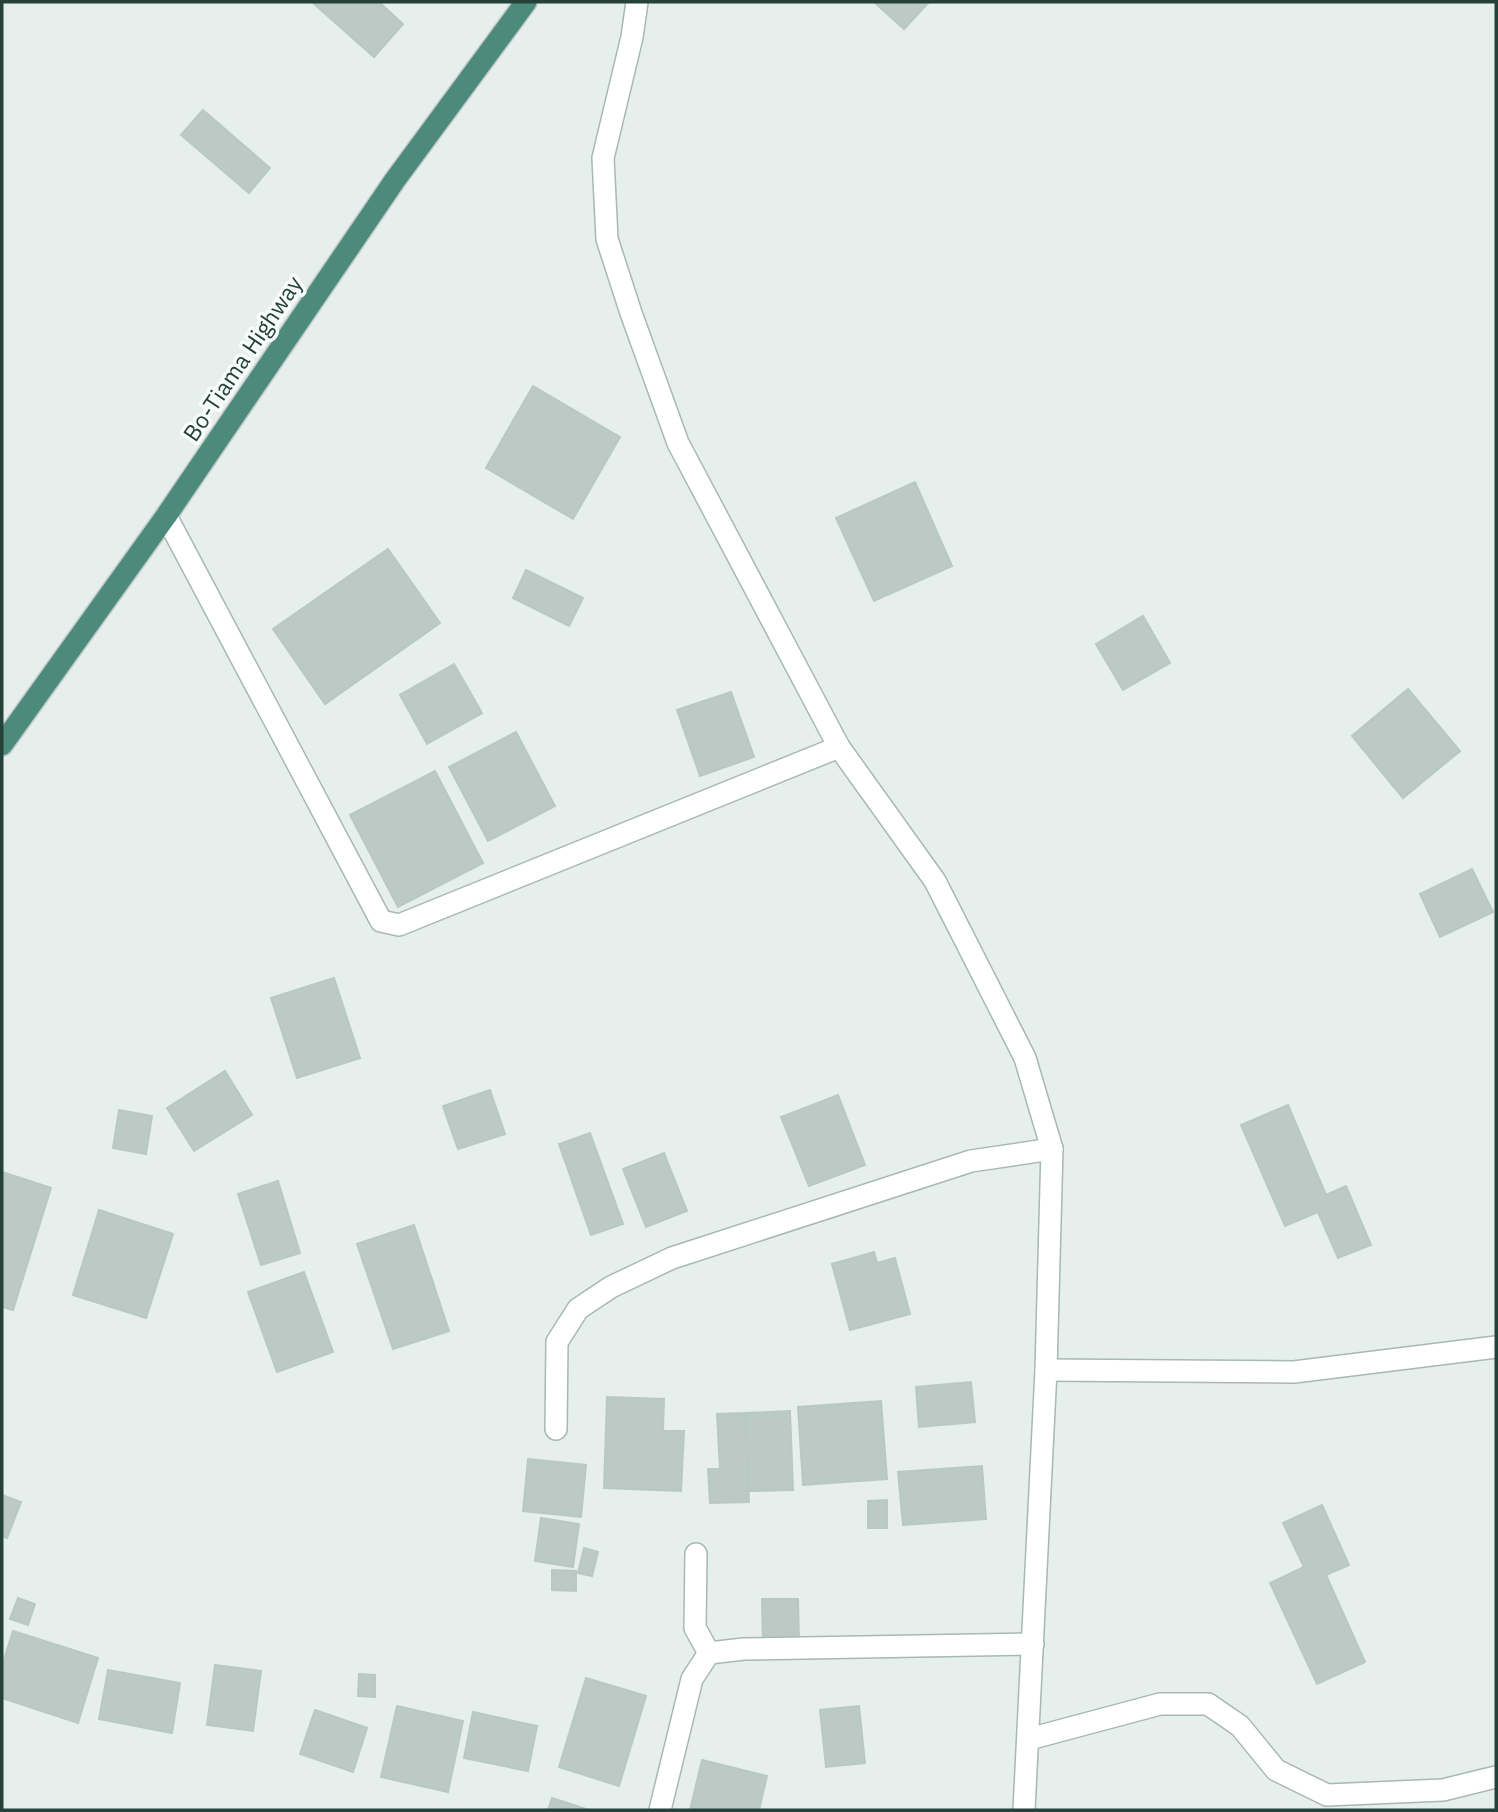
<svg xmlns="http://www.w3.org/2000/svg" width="1498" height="1812" viewBox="0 0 1498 1812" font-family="'IBM Plex Sans',sans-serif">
	<rect width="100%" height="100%" fill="#e6efeb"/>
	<g fill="#bbcac4" stroke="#b8c9c2" stroke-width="2">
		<path d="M379 2 403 24 374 57 313 3Z"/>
		<path d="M874 2H929L904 29Z"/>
		<path d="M203 110 270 168 249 193 181 135Z"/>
		<path d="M533 386 620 437 573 519 486 468Z"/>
		<path d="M915 482 952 566 874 601 836 518Z"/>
		<path d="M388 549 440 623 325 704 273 629Z"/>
		<path d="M526 570 583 598 569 626 513 598Z"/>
		<path d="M1143 616 1170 663 1123 690 1096 644Z"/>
		<path d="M454 664 482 713 427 744 400 695Z"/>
		<path d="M1408 689 1460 751 1403 798 1352 736Z"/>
		<path d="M731 692 754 757 700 776 677 710Z"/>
		<path d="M516 732 555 806 488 841 449 767Z"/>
		<path d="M435 771 483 863 398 907 350 815Z"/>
		<path d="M1472 869 1493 912 1440 937 1420 894Z"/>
		<path d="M334 978 360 1058 297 1078 271 998Z"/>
		<path d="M225 1071 252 1115 194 1151 167 1108Z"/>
		<path d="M490 1090 505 1134 458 1149 443 1106Z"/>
		<path d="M838 1095 865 1165 809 1186 781 1117Z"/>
		<path d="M1288 1105 1326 1195 1346 1186 1371 1245 1338 1258 1318 1212 1285 1226 1241 1125Z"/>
		<path d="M119 1110 152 1116 146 1154 113 1148Z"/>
		<path d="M590 1133 623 1224 591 1235 559 1144Z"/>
		<path d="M664 1153 687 1211 646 1227 623 1169Z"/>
		<path d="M2 1172 51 1188 13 1310 2 1307Z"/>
		<path d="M278 1181 300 1253 261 1265 238 1194Z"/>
		<path d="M99 1210 173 1234 146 1318 73 1295Z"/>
		<path d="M414 1225 449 1331 393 1349 357 1244Z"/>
		<path d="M874 1252 877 1263 895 1258 910 1314 850 1330 832 1264Z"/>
		<path d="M304 1272 333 1352 277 1372 248 1292Z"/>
		<path d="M971 1382 975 1422 919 1427 916 1387Z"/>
		<path d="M607 1397 664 1399 663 1431H684L681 1491 604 1488Z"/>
		<path d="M881 1401 887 1479 803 1485 798 1407Z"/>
		<path d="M790 1411 793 1490 749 1491 745 1413Z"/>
		<path d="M745 1413 749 1502 710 1503 708 1469H720L717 1414Z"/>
		<path d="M528 1459 586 1465 581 1517 523 1511Z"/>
		<path d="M982 1466 986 1519 903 1525 898 1472Z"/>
		<path d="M2 1495 21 1502 7 1538 2 1536Z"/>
		<path d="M887 1500V1528H868V1501Z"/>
		<path d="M1322 1505 1349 1565 1326 1575 1365 1662 1317 1684 1270 1583 1304 1567 1283 1523Z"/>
		<path d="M541 1518 579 1524 573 1567 535 1561Z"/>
		<path d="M584 1548 598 1552 592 1576 578 1573Z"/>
		<path d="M552 1570 576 1571V1591L552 1590Z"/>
		<path d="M18 1598 35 1604 28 1625 10 1619Z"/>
		<path d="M762 1599H798L799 1641 763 1642Z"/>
		<path d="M13 1631 98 1658 78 1723 2 1698V1666Z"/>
		<path d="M215 1665 261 1671 253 1731 207 1725Z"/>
		<path d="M108 1670 180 1683 172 1733 99 1719Z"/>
		<path d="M359 1674 375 1675V1697L358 1696Z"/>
		<path d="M586 1678 646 1696 619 1786 559 1767Z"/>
		<path d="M397 1706 463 1721 448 1792 381 1777Z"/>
		<path d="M859 1706 865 1763 826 1767 820 1710Z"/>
		<path d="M315 1710 367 1728 353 1772 300 1754Z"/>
		<path d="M473 1712 537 1726 528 1771 464 1758Z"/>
		<path d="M702 1760 767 1776 759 1810H690Z"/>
		<path d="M552 1798 589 1810H548Z"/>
	</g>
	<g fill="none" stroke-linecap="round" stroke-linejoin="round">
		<g stroke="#a8b8b2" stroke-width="24">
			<g id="minor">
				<path d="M166 516 381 921 399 925 839 747"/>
				<path d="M1046 1370 1294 1372 1496 1347"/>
				<path d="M556 1429 557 1342 578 1309 611 1287 672 1258 971 1161 1052 1149"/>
				<path d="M696 1554 695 1628 709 1653"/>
				<path d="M1029 1739 1160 1704H1208L1240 1726 1276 1770 1327 1795 1443 1790 1496 1777"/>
				<path d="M660 1810 692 1679 709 1653 744 1649 1033 1644"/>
			</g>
		</g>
		<g stroke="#a8b8b2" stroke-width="24">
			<path id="tertiary" d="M637 2 632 37 603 158 607 239 631 313 678 443 839 747 935 881 1025 1058 1052 1149 1046 1370 1024 1810"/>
		</g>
		<g stroke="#c2cac8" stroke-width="24">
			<path id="trunk" d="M2 745 166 516 395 180 526 2"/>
		</g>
		<use href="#minor" stroke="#fff" stroke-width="21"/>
		<use href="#tertiary" stroke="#fff" stroke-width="21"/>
		<use href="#trunk" stroke="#4c8a7c" stroke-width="21"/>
	</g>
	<g text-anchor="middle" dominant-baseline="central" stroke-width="7" stroke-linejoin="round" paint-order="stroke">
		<g font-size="23" fill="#24423a" stroke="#f7fbf9">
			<text transform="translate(242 358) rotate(-56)">Bo-Tiama Highway</text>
		</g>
	</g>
	<rect width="1498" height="1812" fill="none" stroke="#24423a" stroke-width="7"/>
</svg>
